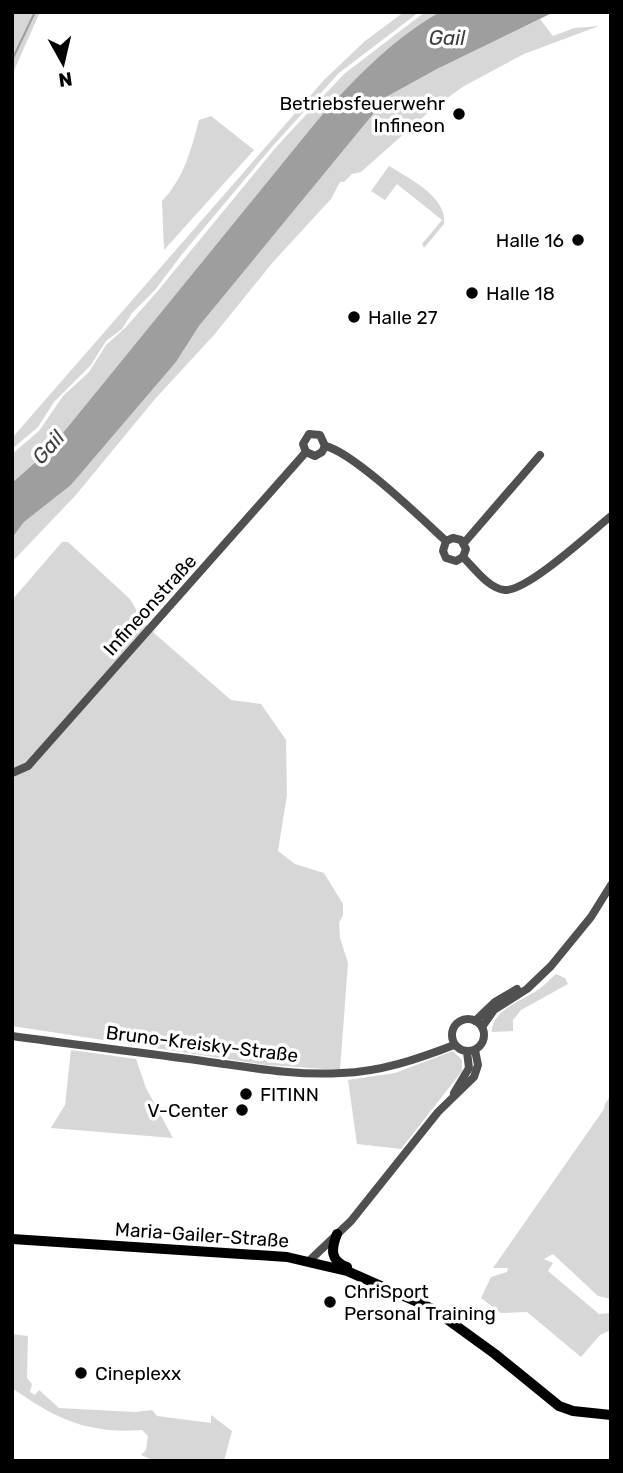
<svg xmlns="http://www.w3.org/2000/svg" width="623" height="1473" viewBox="0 0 623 1473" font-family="Rubik,sans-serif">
	<rect width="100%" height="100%" fill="#fff"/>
	<g fill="#d7d7d7">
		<path d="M12 12H40L12 75Z"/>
		<path d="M404 12H419L339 73 271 148 183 253 155 290 132 313 122 329 106 341 91 365 54 402 38 427 12 449V438L324 80 365 41Z"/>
		<path d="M425 12H440C392 39 352 81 316 122L49 450 12 483V454L39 431 63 396 89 372 106 345 125 328 156 293 277 146 344 74Z"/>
		<path d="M540 19 553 36 574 28 599 26 524 54 464 86 432 109 361 172 352 174 344 182H340L331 199 273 262 214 335 155 399 75 496 12 562V538L24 522 71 485 176 362 199 326 388 96 437 69Z"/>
		<path d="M211 116 254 150 164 250 162 201C184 178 191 150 199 120Z"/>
		<path d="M389 166C408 178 448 197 444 224L424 248 422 244 442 220 397 184 385 200 371 191Z"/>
		<path d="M62 542H68L130 599 142 620 154 633 231 700 261 704 286 740 287 795 278 851 295 864 324 873 343 904V915L339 923 340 938 348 963 340 1070 266 1065 12 1026V600Z"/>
		<path d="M556 974 565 978 568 984 521 1010 513 1020V1031L492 1032C491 1010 524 1000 539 989 545 985 550 979 556 974Z"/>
		<path d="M71 1050 136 1059 146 1088 173 1138 51 1128 65 1105Z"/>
		<path d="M453 1051 462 1060V1071L401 1149 357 1144 348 1080 395 1073Z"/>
		<path d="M611 1095V1299L598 1296 553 1254 544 1259 553 1263 548 1271 599 1314 611 1313V1330L600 1335 581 1357 527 1312 501 1313 481 1298 491 1277 507 1272 508 1268H493L604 1109 605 1104Z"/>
		<path d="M12 1334 28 1336 27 1378 32 1384 30 1392 35 1395 39 1390 59 1408 135 1412 152 1410 157 1416 211 1423V1415L232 1431 224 1461H155L141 1455 146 1450 148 1436 142 1430C87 1434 56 1419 12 1388Z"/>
	</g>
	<path fill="#9e9e9e" d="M440 12H554L437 69 388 96 199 326 176 362 71 485 24 522 12 538V483L49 450 316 122C352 81 392 39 440 12Z"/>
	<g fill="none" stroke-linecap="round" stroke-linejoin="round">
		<path stroke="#9e9e9e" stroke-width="2" d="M12 60 35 12"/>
		<g stroke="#505050" stroke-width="8">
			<path d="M325 446C353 452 422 519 446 541"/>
			<path d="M306 452 303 444 309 434 320 435 325 446"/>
			<path d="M306 452 315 456 322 452 325 446"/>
			<path d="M446 541 443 551 446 558 456 561 463 557"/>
			<path d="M446 541 453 538 461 540 466 549 463 557"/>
			<path d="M464 543 540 455"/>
			<path d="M463 557C474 568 489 589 505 590 528 591 591 532 611 516"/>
			<path d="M12 773 28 766 306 452"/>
			<circle cx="468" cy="1035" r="16"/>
			<path d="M475 1021 495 1002 517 989"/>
			<path d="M482 1027 494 1010 527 989 551 966 591 917 611 885"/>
			<path d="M12 1036C76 1045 139 1052 203 1061 248 1067 295 1076 341 1073 380 1072 418 1059 454 1045"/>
			<path d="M454 1093 469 1068 467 1052"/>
			<path d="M308 1262 351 1221 438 1112 474 1077 478 1065 475 1050"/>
		</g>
		<g stroke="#000" stroke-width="10">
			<path d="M337 1234C331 1249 330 1261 347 1267"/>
			<path d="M12 1239 287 1257 347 1271 433 1309 495 1354 559 1406 573 1411 611 1415"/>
		</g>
	</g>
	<g fill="#000" stroke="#fff" stroke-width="2.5">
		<circle cx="459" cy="114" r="7"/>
		<circle cx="578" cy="240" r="7"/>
		<circle cx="472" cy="293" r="7"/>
		<circle cx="354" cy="317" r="7"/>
		<circle cx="246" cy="1094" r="7"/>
		<circle cx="242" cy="1110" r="7"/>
		<circle cx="330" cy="1302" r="7"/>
		<circle cx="81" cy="1373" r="7"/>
	</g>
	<g text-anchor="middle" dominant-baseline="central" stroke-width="7" stroke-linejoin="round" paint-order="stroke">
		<g font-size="19" fill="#000" stroke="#fff" text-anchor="start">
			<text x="445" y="103" text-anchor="end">Betriebsfeuerwehr<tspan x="445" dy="22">Infineon</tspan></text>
			<text x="564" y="240" text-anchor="end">Halle 16</text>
			<text x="486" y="293">Halle 18</text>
			<text x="368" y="317">Halle 27</text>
			<text x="260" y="1094">FITINN</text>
			<text x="228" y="1110" text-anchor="end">V-Center</text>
			<text x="344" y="1291">ChriSport<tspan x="344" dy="22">Personal Training</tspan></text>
			<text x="95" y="1373">Cineplexx</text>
		</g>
		<g font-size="19" fill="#000" stroke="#fff">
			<text transform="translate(150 605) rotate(-48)">Infineonstraße</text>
			<text transform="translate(202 1044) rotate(7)">Bruno-Kreisky-Straße</text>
			<text transform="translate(202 1235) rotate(4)">Maria-Gailer-Straße</text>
		</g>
		<g font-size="21" font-style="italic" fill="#3f3f3f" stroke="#fff">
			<text x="447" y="37">Gail</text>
			<text transform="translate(48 447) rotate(-49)">Gail</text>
		</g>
	</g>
	<rect width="623" height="1473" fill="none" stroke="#000000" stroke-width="28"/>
	<g transform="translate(63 63) rotate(172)" stroke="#ffffff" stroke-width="5" paint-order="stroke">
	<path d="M0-5L12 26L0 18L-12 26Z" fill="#000000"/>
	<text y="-10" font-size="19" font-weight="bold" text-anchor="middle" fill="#000000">N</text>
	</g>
</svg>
